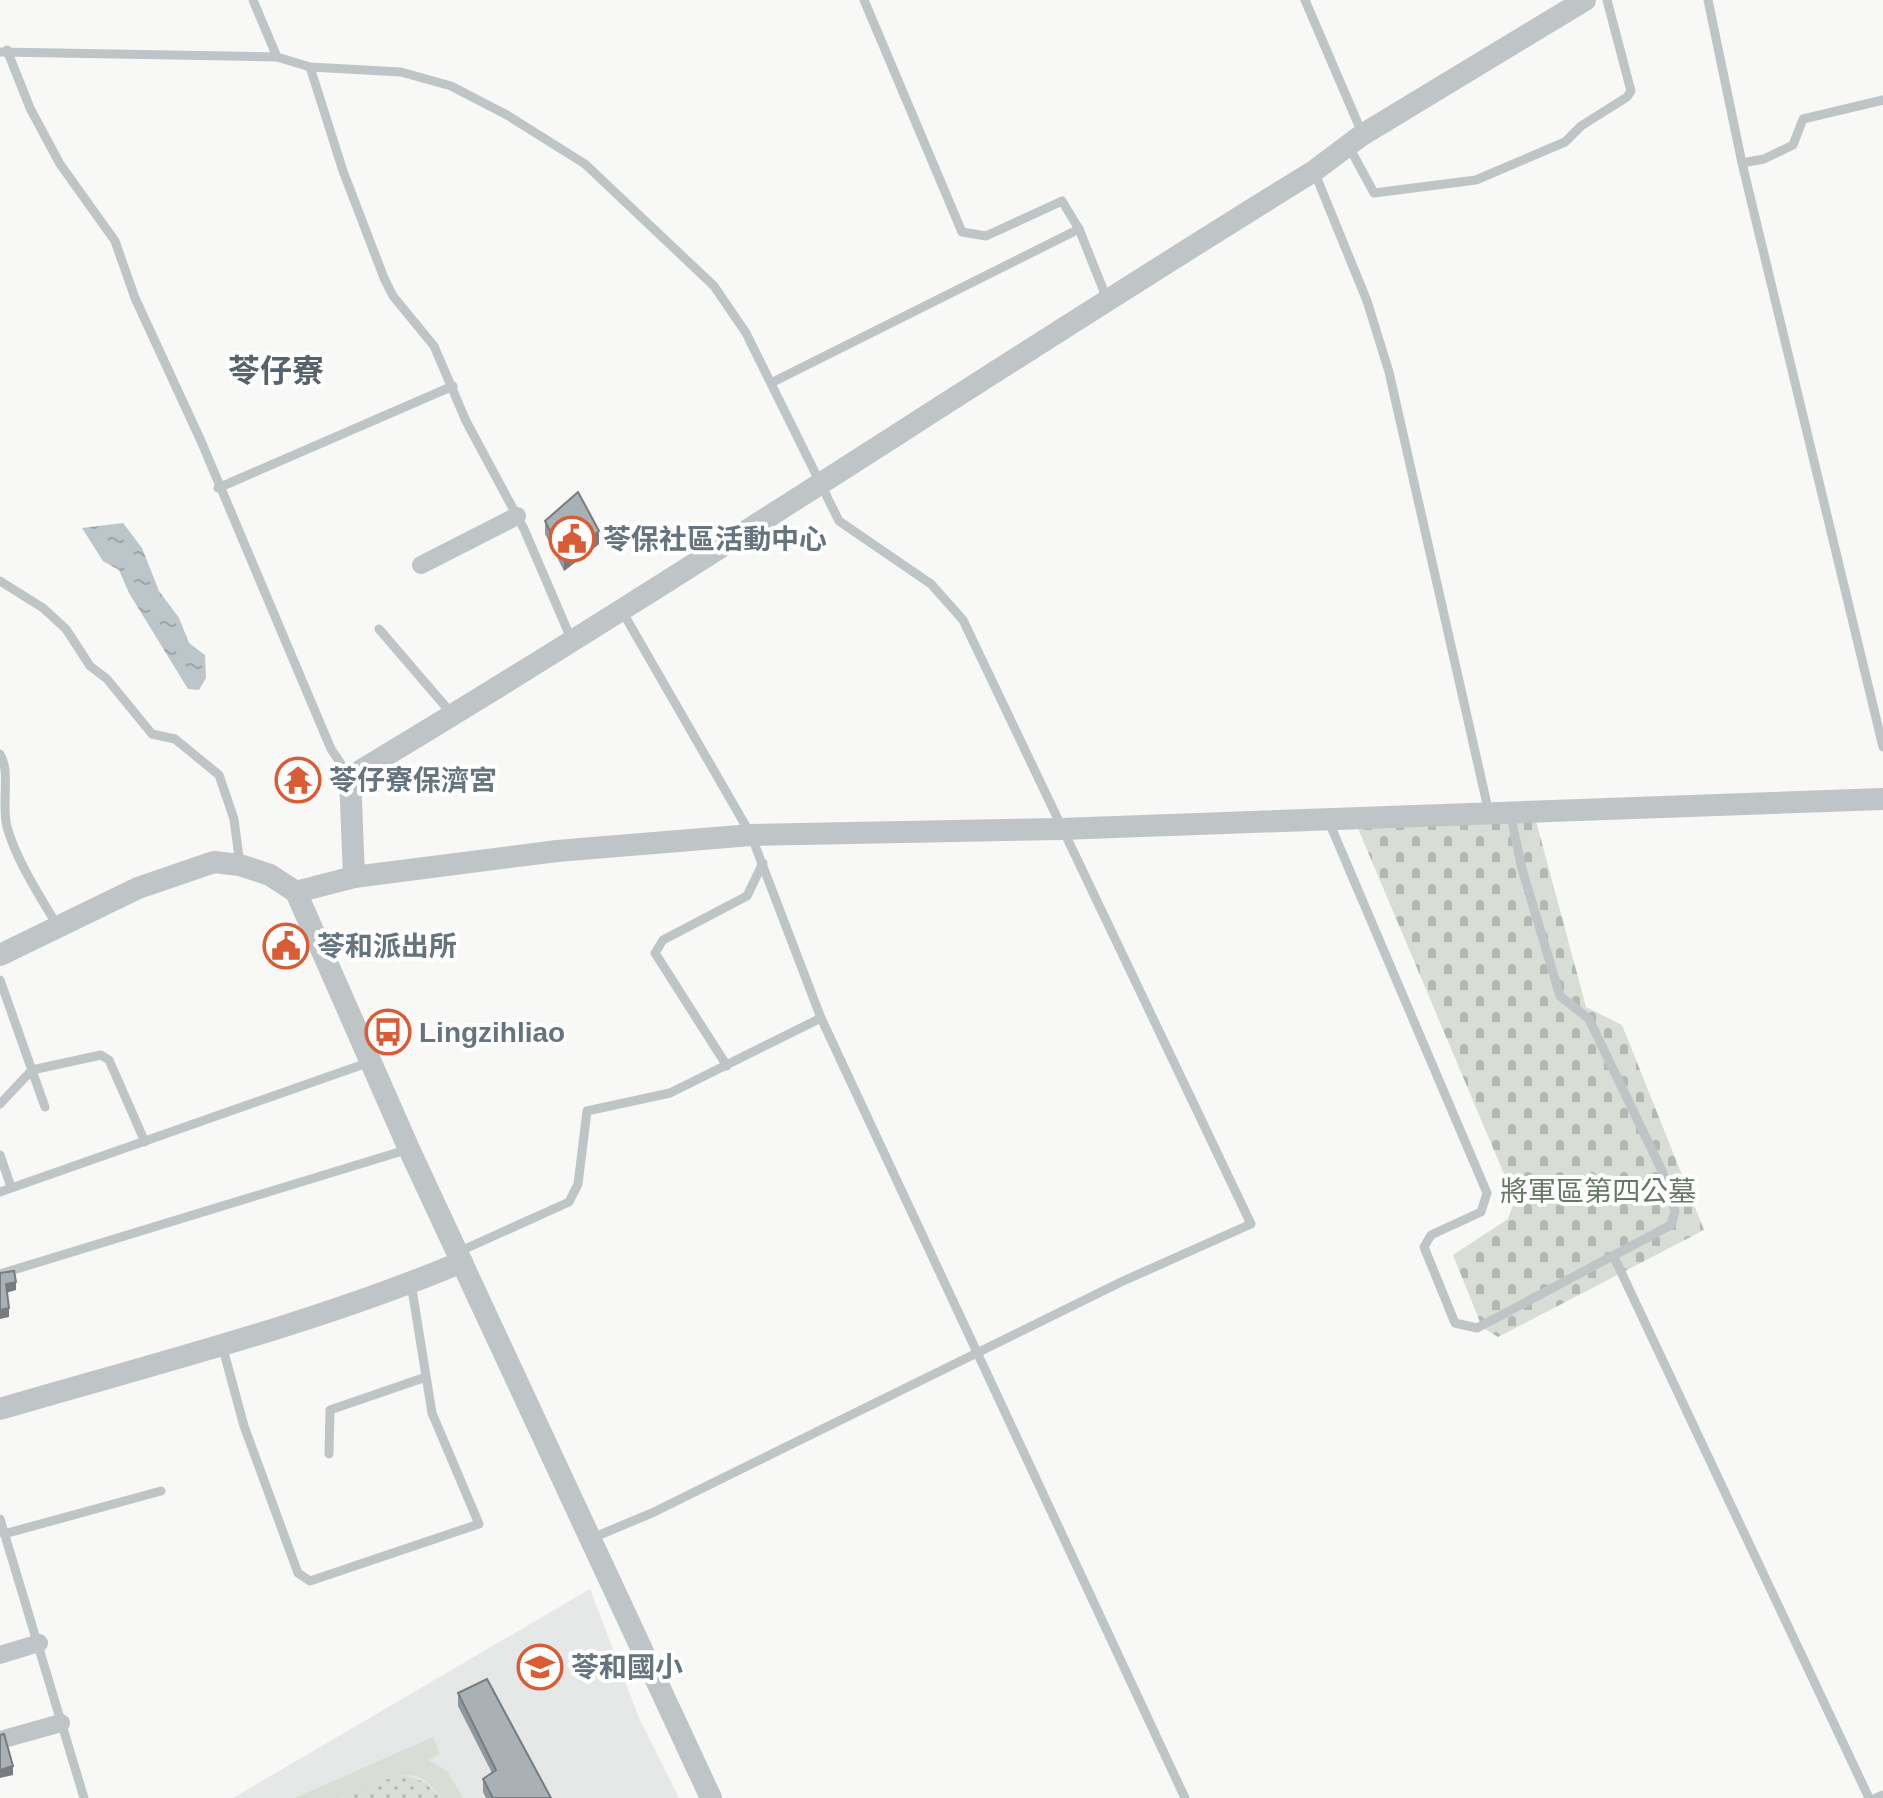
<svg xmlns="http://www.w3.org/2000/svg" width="1883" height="1798" viewBox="0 0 1883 1798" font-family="Helvetica,'Noto Sans TC',sans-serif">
	<defs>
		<pattern id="grass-dots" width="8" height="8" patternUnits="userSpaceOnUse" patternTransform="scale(2)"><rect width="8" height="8" fill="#d8ddd5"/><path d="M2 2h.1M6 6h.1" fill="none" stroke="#b3b8b2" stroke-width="1.8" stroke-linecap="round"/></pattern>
		<pattern id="cemetery-stones" width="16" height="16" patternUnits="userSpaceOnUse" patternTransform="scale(2)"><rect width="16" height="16" fill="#d8ddd5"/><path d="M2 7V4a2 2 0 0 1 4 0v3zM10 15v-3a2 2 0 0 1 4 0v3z" fill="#b3b8b2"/></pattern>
		<pattern id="water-ripples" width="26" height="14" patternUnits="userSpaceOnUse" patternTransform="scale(2)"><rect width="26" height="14" fill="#bbc5ca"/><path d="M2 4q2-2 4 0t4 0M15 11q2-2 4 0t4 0" fill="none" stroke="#9ca5a9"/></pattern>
	</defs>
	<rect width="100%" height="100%" fill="#f8f8f6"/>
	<path fill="#e6e7e7" d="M590 1589 639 1718 679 1798H233Z"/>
	<path fill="url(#grass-dots)" d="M404 1775 425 1782 440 1798H342L386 1779Z"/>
	<path fill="url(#cemetery-stones)" d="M1536 821 1586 1007 1622 1025 1704 1230 1498 1337 1482 1327 1453 1255 1508 1219 1515 1200 1357 826Z"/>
	<path fill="#d8ddd5" d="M433 1737 440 1754 428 1760 447 1771 463 1798H440C412 1749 374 1793 339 1798 325 1798 309 1798 295 1798Z"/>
	<path fill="url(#water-ripples)" d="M123 523 142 548 159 591 179 618 189 643 205 655 206 678 199 690 188 689 129 593 119 570 103 561 82 528Z"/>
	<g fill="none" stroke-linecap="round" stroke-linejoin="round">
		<g stroke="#bfc4c7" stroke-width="9">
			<path d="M253 0 277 57"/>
			<path d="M864 0 962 232 986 236 1062 201 1079 229 1107 299"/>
			<path d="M1305 0 1362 133"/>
			<path d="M1708 0 1742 163 1883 747"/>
			<path d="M7 50 30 108 60 164 115 241 135 298 201 441 331 749 350 777"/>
			<path d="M0 52 277 57 310 67 401 72 451 86 507 115 585 164 714 286 746 333 839 521 931 584 963 620 1251 1224 1121 1282 652 1513 592 1538"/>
			<path d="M310 67 343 171 384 278 393 296 434 346 466 421 524 529 572 641"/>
			<path d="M1348 145 1374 193 1476 180 1565 142 1581 126 1627 97 1631 91 1607 0"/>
			<path d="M1742 163 1764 159 1793 145 1803 119 1883 100"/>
			<path d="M1314 171 1367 301 1389 372 1489 813"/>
			<path d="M771 383 1079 229"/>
			<path d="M218 488 453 386"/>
			<path d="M0 581 43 608 66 629 90 666 107 679 152 734 175 739 219 775 234 819 240 865"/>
			<path d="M622 611 751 835 821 1018 1185 1798"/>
			<path d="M379 629 452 714"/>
			<path d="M0 754C11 772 1 803 7 827 17 862 40 896 58 927"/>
			<path d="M1329 822 1487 1193 1481 1212 1431 1235 1424 1247 1455 1323 1477 1328 1671 1225 1675 1211 1663 1173 1589 1019 1560 996 1522 869 1510 812"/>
			<path d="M0 980 45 1107"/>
			<path d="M727 1066 655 953 663 940 747 896 763 863"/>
			<path d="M0 1104 32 1070 101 1055 109 1060 145 1142"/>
			<path d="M0 1155 11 1187"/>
			<path d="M0 1192 370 1062"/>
			<path d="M458 1252 569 1202 578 1184 587 1111 670 1093 821 1018"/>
			<path d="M1614 1257 1869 1798"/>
			<path d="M0 1274 409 1149"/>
			<path d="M222 1345 244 1426 298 1573 310 1581 479 1524 432 1413 411 1283"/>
			<path d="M329 1454 330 1410 426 1377"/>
			<path d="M0 1519 84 1798"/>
			<path d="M4 1534 161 1491"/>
			<path d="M1876 1798 1883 1795"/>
		</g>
		<g stroke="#bfc4c7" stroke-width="18">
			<path d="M421 565 517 516"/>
			<path d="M0 1655 39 1643"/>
			<path d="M0 1740 61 1723"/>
		</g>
		<g stroke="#bfc4c7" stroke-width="22">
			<path d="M354 877 350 777C676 582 991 370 1314 171L1362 135 1585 0"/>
			<path d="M296 892 354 877 557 851 751 835 1061 829 1883 799"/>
			<path d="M0 955 138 888 214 862 240 865 270 875 296 892 409 1149 711 1798"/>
			<path d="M0 1409C154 1364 313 1324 462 1262"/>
		</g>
	</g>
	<g fill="#91989d">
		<path d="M545 521 599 544 564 571 545 534Z"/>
		<path d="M458 1693 551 1798H486L483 1792V1779L492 1773 458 1706Z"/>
	</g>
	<g fill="#767c7f">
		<path d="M599 531V544L564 571V558Z"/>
		<path d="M16 1282V1290L6 1293V1284Z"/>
		<path d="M9 1308V1317L0 1319V1310Z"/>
		<path d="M13 1766V1775L0 1778V1770Z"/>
	</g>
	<g fill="#a9b1b6" stroke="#767c7f" stroke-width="2">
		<path d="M578 492 599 531 564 558 545 521Z"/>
		<path d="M14 1271 16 1282 6 1284 9 1308 0 1310V1273Z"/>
		<path d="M487 1679 551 1798H493L483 1779 496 1770 458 1693Z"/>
		<path d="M4 1734 13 1766 0 1770V1735Z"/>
	</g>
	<defs>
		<g id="civic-ring" transform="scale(2.3)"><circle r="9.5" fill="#fff" stroke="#d95c35" stroke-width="1.5"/><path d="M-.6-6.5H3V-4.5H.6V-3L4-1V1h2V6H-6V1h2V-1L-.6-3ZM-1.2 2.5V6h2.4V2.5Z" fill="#d95c35"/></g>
		<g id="temple-ring" transform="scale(2.3)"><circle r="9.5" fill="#fff" stroke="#d95c35" stroke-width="1.5"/><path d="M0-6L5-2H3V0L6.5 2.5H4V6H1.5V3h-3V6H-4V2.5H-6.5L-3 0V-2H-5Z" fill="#d95c35"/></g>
		<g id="bus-ring" transform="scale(2.3)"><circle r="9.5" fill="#fff" stroke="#d95c35" stroke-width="1.5"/><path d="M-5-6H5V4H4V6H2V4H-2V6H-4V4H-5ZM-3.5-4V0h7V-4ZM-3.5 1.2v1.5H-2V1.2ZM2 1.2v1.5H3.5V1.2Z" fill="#d95c35"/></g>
		<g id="school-ring" transform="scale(2.3)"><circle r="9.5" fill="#fff" stroke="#d95c35" stroke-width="1.5"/><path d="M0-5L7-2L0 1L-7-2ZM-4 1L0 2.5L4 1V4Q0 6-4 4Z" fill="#d95c35"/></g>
	</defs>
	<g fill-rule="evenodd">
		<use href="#civic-ring" x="572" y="539"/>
		<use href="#temple-ring" x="298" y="780"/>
		<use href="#civic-ring" x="286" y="946"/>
		<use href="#bus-ring" x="388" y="1032"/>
		<use href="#school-ring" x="540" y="1667"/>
	</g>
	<g text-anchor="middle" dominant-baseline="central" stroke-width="8" stroke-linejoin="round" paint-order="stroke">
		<g font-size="28" font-weight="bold" fill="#65747f" stroke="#fff" text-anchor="start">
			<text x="603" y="539">苓保社區活動中心</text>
			<text x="329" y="780">苓仔寮保濟宮</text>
			<text x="317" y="946">苓和派出所</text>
			<text x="419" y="1032">Lingzihliao</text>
			<text x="571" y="1667">苓和國小</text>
		</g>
		<g font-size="28" fill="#677864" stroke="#fff">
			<text x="1598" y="1191">將軍區第四公墓</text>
		</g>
		<g font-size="32" font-weight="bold" fill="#57626b" stroke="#fff">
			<text x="276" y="371">苓仔寮</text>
		</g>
	</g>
</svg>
